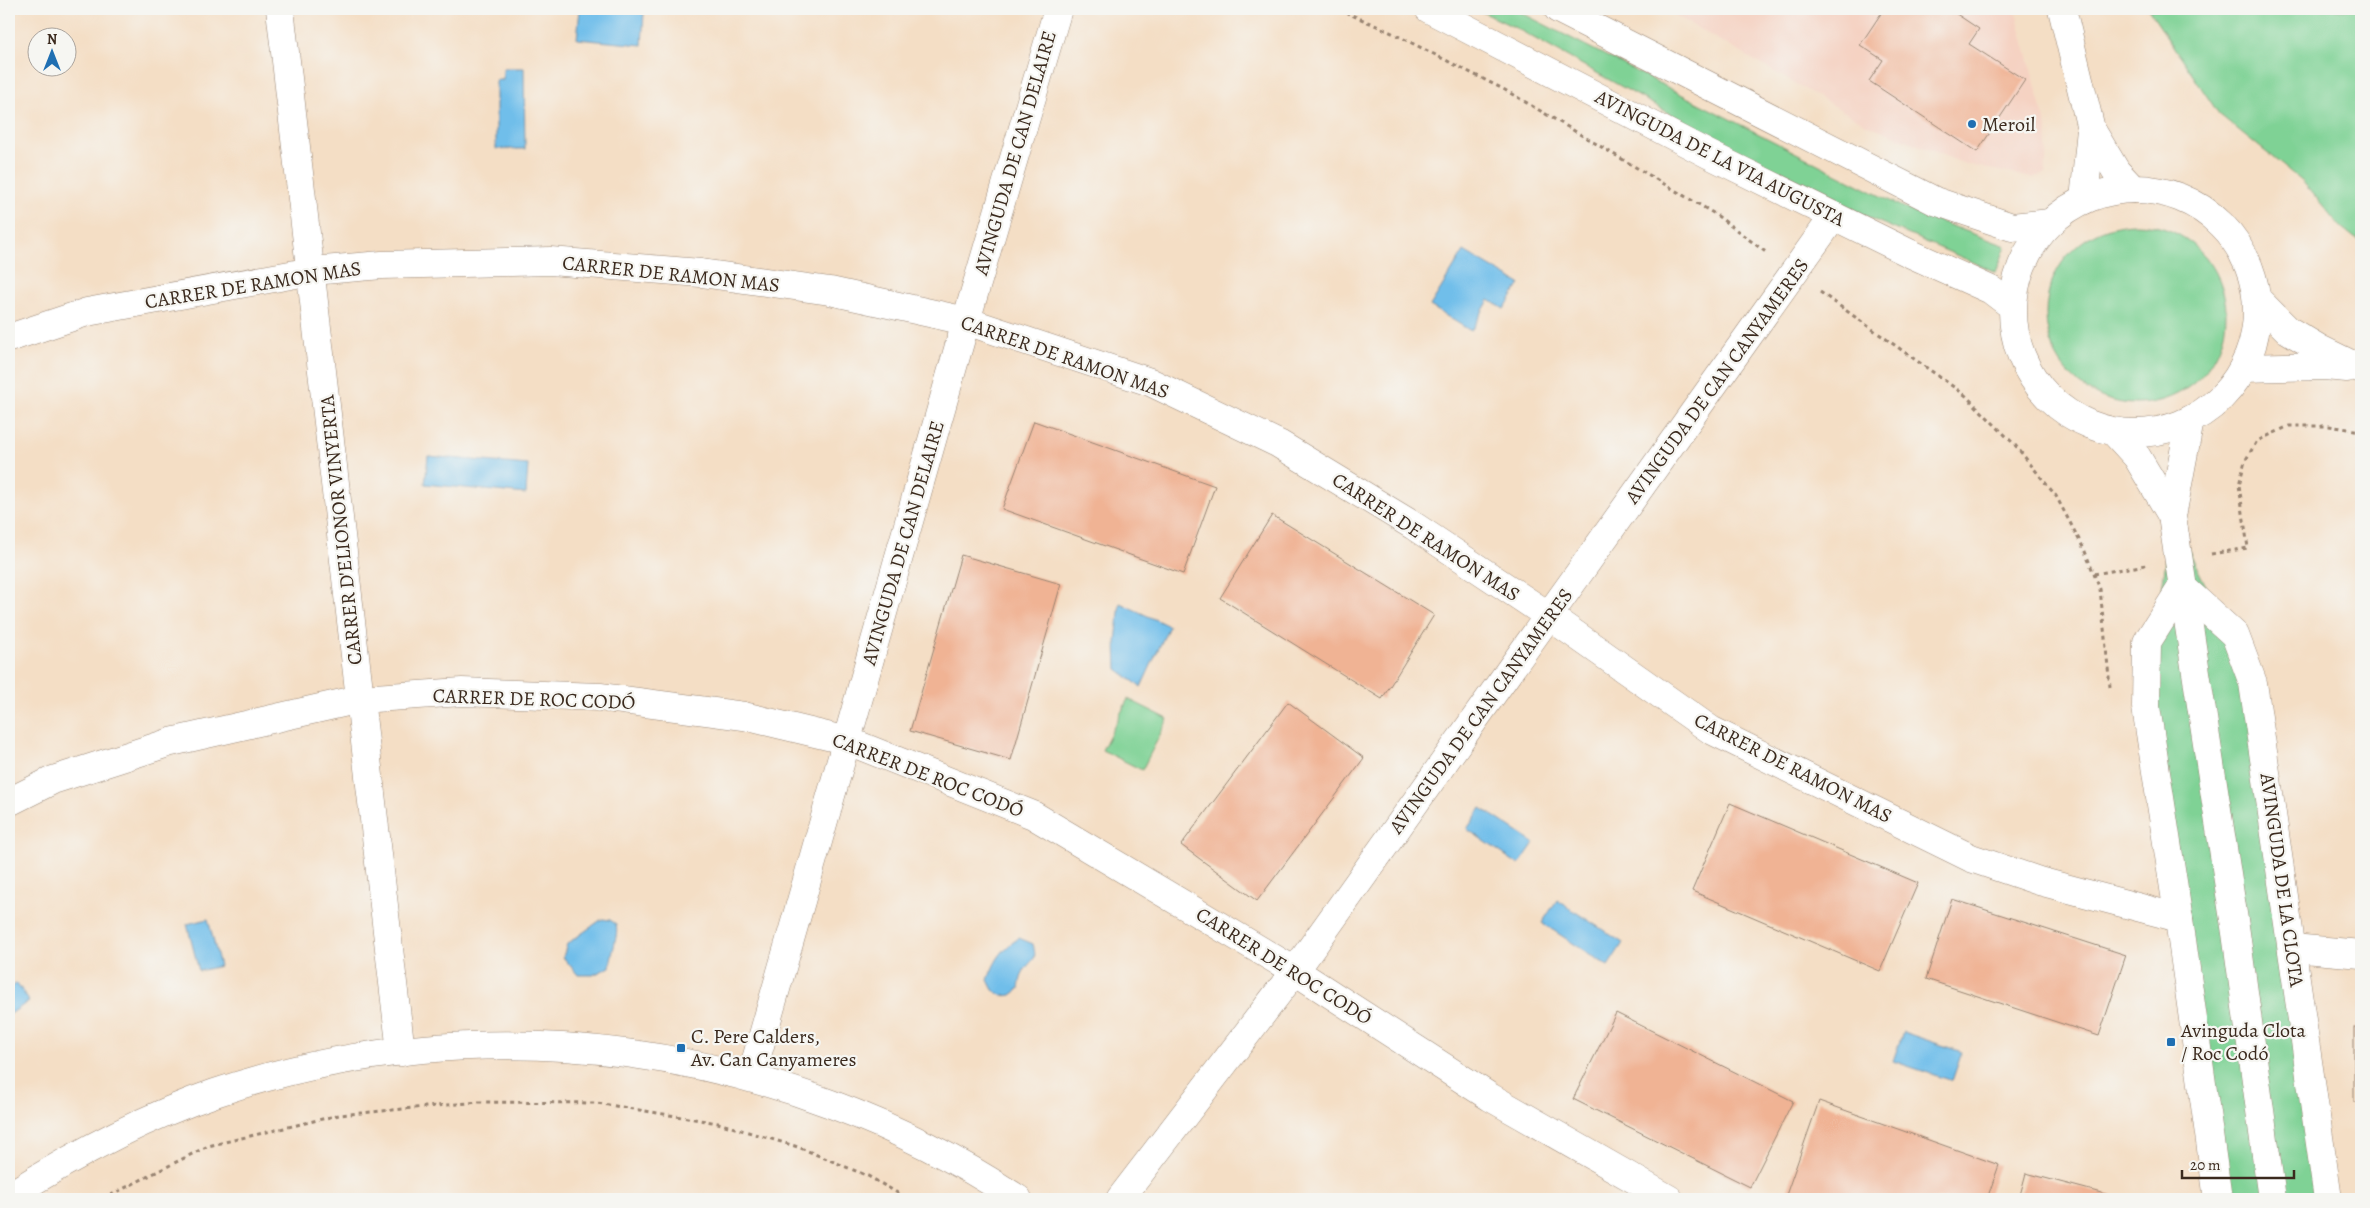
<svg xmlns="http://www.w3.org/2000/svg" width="2370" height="1208" viewBox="0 0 2370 1208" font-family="Alegreya,serif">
	<rect width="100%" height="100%" fill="#f6f6f2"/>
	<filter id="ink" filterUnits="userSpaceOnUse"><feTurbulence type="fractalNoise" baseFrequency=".02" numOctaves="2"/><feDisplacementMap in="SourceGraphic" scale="10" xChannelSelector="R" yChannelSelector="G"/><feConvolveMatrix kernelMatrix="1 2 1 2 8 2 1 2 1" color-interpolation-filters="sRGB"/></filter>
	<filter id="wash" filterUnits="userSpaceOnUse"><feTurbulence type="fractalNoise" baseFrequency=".0096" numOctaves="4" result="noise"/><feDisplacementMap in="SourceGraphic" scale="20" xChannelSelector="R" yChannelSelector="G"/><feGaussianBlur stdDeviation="1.12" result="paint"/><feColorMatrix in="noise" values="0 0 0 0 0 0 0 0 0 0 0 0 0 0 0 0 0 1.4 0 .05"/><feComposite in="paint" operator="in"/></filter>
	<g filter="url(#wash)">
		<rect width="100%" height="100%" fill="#f4dec5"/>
		<path fill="#f5d2c2" d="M1664 9H2015L2048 132 2045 174 2033 178 1965 164 1866 124Z"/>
		<g fill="#7fd295" stroke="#5d7e5a">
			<path d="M1476 9H1514L1906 209 2006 246 1996 272 1879 222 1779 174 1514 27Z"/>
			<path d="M2148 9H2361V243L2341 227 2303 182 2219 114Z"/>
			<circle cx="2136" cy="314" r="90"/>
			<path d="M2172 516 2253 683 2328 1199H2216L2146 707Z"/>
			<path d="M1128 699 1168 719 1142 770 1102 750Z"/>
		</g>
		<g fill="#70beea" stroke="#567484">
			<path d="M580 9 644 12 642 45 577 39Z"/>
			<path d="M503 68H524L525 149H496V80H503Z"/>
			<path d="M1464 251 1520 284 1504 309 1489 300 1471 331 1430 306Z"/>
			<path d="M428 456 528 465 526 494 425 484Z"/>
			<path d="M1120 603 1169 626 1141 687 1117 669 1116 643Z"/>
			<path d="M1481 808 1534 843 1519 865 1467 829Z"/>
			<path d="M1557 900 1623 943 1608 966 1542 923Z"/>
			<path d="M208 919 220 966 199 971 187 924Z"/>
			<path d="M602 919 610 920 616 924C619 935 611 953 610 967L593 975H578L563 957 567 944Z"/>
			<path d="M1019 938 1033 944C1037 961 1034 957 1025 969 1021 974 1020 983 1019 989L1011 995 1003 996 993 990 988 980C995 960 1001 950 1019 938Z"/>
			<path d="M17 983 29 1001 9 1015V989Z"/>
			<path d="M1903 1032 1962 1052 1952 1081 1893 1061Z"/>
		</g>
		<g id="blocks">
			<g fill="#f0b394">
				<path d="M1884 9H1949L1979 29 1969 44 2025 80 1977 152 1869 81 1883 60 1860 45Z"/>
				<path d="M1034 421 1215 486 1183 574 1002 509Z"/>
				<path d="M1272 515 1434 615 1382 699 1220 598Z"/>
				<path d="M961 555 1061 584 1011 760 910 731Z"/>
				<path d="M1288 702 1364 758 1257 901 1181 845Z"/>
				<path d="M1730 803 1918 883 1880 971 1692 891Z"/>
				<path d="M1952 899 2126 955 2099 1036 1926 979Z"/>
				<path d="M1616 1013 1793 1101 1750 1187 1573 1099Z"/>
				<rect x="2354" y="1027" width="7" height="75"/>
				<path d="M1819 1101 1999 1165 1987 1199 1785 1198Z"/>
				<path d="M2026 1173 2124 1199H2019Z"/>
			</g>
		</g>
	</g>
	<g filter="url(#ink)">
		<use href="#blocks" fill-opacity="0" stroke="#988472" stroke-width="1"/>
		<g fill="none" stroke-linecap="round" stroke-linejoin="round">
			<g stroke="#988472" stroke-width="29">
				<g id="minor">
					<path d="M280 9 401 1052"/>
					<path d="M1429 9 1708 154 1909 253 1991 290 2012 306"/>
					<path d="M1558 9 1935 201 2012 227 2050 223"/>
					<path d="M2062 9 2091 129 2116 171 2133 189"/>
					<circle cx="2135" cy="311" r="122"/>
					<path d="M2084 200 2091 129"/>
					<path d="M2257 299 2288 330 2320 349 2361 369"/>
					<path d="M9 338 87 312 312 271 382 265 550 261 701 273 830 291 966 321 1150 382 1279 444 1414 526 1549 616 1711 730 1971 858 2039 881 2179 918"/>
					<path d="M2243 368 2324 366 2347 368"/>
					<path d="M2114 432 2137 457 2172 516 2236 933 2272 1199"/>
					<path d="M2172 516 2190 420"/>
					<path d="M2182 587 2235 635 2253 683 2328 1199"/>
					<path d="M2182 587 2147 642 2146 707 2182 940 2218 1199"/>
					<path d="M9 802 53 780 171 742 360 699 462 692 600 697 744 716 848 741 1033 815 1295 971 1490 1097 1669 1199"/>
					<path d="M2292 948 2361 954"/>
					<path d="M751 1077 966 321 1058 9"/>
					<path d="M9 1196C74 1155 142 1118 215 1093 483 1002 782 1043 1018 1199"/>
					<path d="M1120 1199 1295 971 1834 216"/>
				</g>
			</g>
			<g stroke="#988472" stroke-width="3" stroke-dasharray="4 4" stroke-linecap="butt">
				<path d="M1338 9 1386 30 1505 90 1715 214 1767 253"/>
				<path d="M1820 292 1965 395 2015 445 2056 496 2084 549 2100 589 2110 687"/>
				<path d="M2211 554 2248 548 2239 485 2245 461 2257 441 2289 426H2329L2361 431"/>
				<path d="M2094 574 2146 565"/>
				<path d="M103 1199 208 1146 339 1115 479 1102 597 1103 718 1123 798 1147 868 1176 908 1199"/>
			</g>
			<use href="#minor" stroke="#fff" stroke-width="28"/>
		</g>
	</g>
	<g fill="#1f6fb2" stroke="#f6f6f2" stroke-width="2">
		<circle cx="1972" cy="124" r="5"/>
		<rect x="2166" y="1037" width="10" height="10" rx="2.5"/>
		<rect x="676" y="1043" width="10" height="10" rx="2.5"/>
	</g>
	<g text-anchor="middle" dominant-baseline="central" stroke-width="4.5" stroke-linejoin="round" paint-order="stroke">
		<g font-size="20" fill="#3b2a1e" stroke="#f6f6f2" text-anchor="start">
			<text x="1982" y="124">Meroil</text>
			<text x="2181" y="1030">Avinguda Clota<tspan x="2181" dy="23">/ Roc Codó</tspan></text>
			<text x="691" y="1036">C. Pere Calders,<tspan x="691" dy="23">Av. Can Canyameres</tspan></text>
		</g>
		<g font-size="20" fill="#3b2a1e" stroke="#f6f6f2">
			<text transform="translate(1015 153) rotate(-74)">AVINGUDA DE CAN DELAIRE</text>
			<text transform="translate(1720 158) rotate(27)">AVINGUDA DE LA VIA AUGUSTA</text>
			<text transform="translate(671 274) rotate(6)">CARRER DE RAMON MAS</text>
			<text transform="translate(253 285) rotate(-9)">CARRER DE RAMON MAS</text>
			<text transform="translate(1065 357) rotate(19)">CARRER DE RAMON MAS</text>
			<text transform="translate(1717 381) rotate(-54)">AVINGUDA DE CAN CANYAMERES</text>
			<text transform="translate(341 530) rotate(-96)">CARRER D'ELIONOR VINYERTA</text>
			<text transform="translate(1426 537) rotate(33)">CARRER DE RAMON MAS</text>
			<text transform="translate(903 543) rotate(-74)">AVINGUDA DE CAN DELAIRE</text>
			<text transform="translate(534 699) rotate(2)">CARRER DE ROC CODÓ</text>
			<text transform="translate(1481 711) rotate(-54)">AVINGUDA DE CAN CANYAMERES</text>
			<text transform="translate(1793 768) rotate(27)">CARRER DE RAMON MAS</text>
			<text transform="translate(928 775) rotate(21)">CARRER DE ROC CODÓ</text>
			<text transform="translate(2282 880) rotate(82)">AVINGUDA DE LA CLOTA</text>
			<text transform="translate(1284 966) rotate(32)">CARRER DE ROC CODÓ</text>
		</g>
	</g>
	<rect width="2370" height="1208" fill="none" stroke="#f6f6f2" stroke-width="30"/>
	<g transform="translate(52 52)"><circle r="24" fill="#f6f6f2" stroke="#aba49d"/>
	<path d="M0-4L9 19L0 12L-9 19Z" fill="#1f6fb2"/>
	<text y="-8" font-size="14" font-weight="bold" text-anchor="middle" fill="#3b2a1e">N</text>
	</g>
	<path d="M2182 1170v8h112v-8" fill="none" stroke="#3b2a1e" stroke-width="2.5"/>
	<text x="2190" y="1170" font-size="15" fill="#3b2a1e" stroke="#f6f6f2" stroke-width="4" paint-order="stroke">20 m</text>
</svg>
